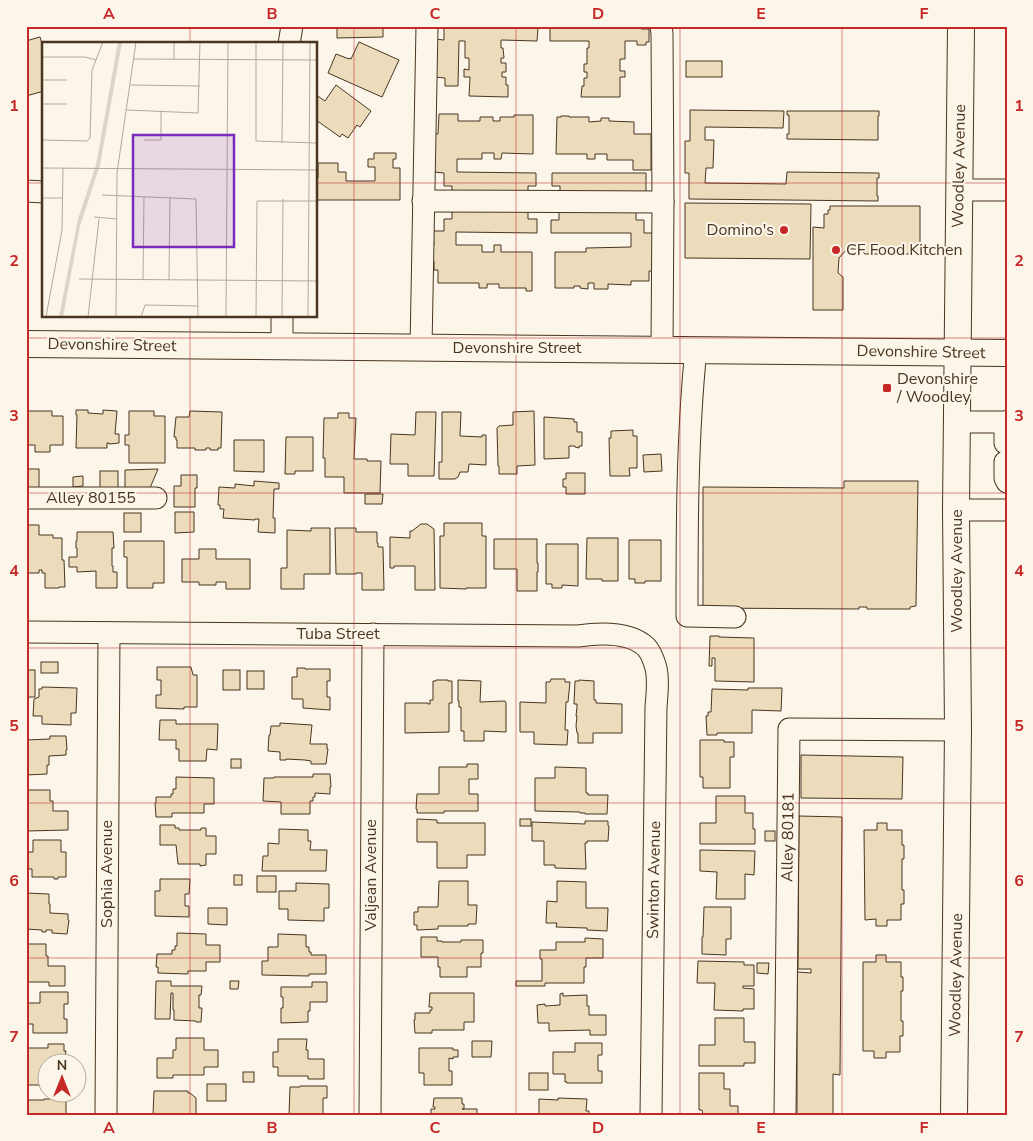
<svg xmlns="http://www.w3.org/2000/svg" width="1033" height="1141" viewBox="0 0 1033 1141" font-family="'Nunito Sans',sans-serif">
	<rect width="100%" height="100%" fill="#fbf6e9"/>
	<g fill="#ecdcbc" stroke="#4a3520">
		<path d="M337 26H383V37L337 38Z"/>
		<path d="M444 26H529V28H538L537 41 501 40V48H503L504 58H501V63H506V72H502V77H506V85H508V97L469 96 470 77H464V69L469 70V58H465V41H459L458 86H445V78L435 77V39L444 40Z"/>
		<path d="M550 26H641V29H649V42H646V45H637V41H625V59H620V71H625V77H620V97H581L582 86H584V78H587V72H584V64H587V48H589V41H550Z"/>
		<path d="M40 37 44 50V91L26 96V41Z"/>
		<path d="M359 42 399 60 382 97 328 73 336 54 349 59V58L351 59Z"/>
		<rect x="686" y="61" width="36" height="16"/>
		<path d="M336 85 371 111 360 127 357 125 348 138 342 134 340 137 316 120V95L325 101Z"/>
		<path d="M690 110 784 111 783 128 705 127V140H714L713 168H706L705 183 786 184 787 172 879 173V178H877V196H878V201L689 199V173H685V141H690Z"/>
		<path d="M787 111H879V116H878V140L787 139V134H789V115H787Z"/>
		<path d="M439 114H458V121H480V117H493V121H500V117H514V115H533V154L502 153 501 159H494V153H482V159H457V172L536 173V186H528V196L452 195V186H444V173L434 172 435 134H438Z"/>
		<path d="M561 116H569V117H589V122L601 121V118H609V121L634 122V134H651V170H633V160H607V154H595V159H587V154H556L557 117H561Z"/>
		<path d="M374 153H396V159H393V168H400V200H316V178H318V163H338V172H346V181H375V167H368V159H374Z"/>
		<path d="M552 173H646V192L560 195V186H552Z"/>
		<path d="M685 203 811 204 810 259 685 258Z"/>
		<path d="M830 206H920V254H865L860 249H847L839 258 838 273 843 277V310H813V227L824 228V214H828V210H830Z"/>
		<path d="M452 210H528V219H537V233L456 232V245H482V252H494V245H501V252H532V291H526V288H499V284H487V288H479V283H438V270H434V261H433V245H434L433 231H444V219H452Z"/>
		<path d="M559 210 636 211V220H644V233H654V271H649V281H631V285L608 284V289H594V283H588V289L580 288V286H574V288H555V252H586V248L631 247V233H551V220H559Z"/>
		<path d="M76 410H88V413L103 414V410L117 411 115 434H119V443L109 444V443H107V448H76L77 415H76Z"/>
		<path d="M26 411H52V416H63V445H50V452H35V445H26Z"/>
		<path d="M129 411H154V416H165V463H129V445H125V435H129Z"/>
		<path d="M190 411 222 412 221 448H218V450H210V448H206V450H195V448H177V440H176V437H174L176 417H189Z"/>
		<path d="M534 411 535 465 517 466V474H499V466H498L497 428 499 426 513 425V412Z"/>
		<path d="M416 412H436L434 476H408V464H390L391 434 415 435Z"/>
		<path d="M442 412H461L460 436 482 437V435H486V465L469 464 468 472H460L458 477 455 479H439V462H442Z"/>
		<path d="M338 413H349V418H356L354 459H367V461H381L380 493H344V477H325V458H323L324 418H338Z"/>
		<path d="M544 417 574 419V422H577V432H582V446H579V448L575 447V446H569V458L544 459Z"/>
		<path d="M633 430V436H637V468H629L630 476H610L609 438H611V431Z"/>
		<path d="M286 437H313V471H295V474H285Z"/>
		<path d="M234 440H264V472L234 471Z"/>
		<path d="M661 454 662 471 644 472 643 455Z"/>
		<rect x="26" y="469" width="13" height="19"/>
		<path d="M158 469 150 488 125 489V470Z"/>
		<rect x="100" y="471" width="18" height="17"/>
		<path d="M566 473H585V494H566V487H563V479H566Z"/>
		<path d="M181 475H197V488H195V507H174V486H181Z"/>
		<path d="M83 476V486L73 487V477Z"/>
		<path d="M254 481 279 483V489H274L273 518H275V533L258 532 259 519H255V520L223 518 224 509H220V505H218L219 487 235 488V484L254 486Z"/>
		<path d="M844 481H918L916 606 910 607V609H867V607H859V609L703 608V487L844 488Z"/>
		<path d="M365 494H383L382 504H365Z"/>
		<path d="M175 512H194V532L175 533Z"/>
		<rect x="124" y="513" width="17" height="19"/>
		<path d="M444 523H482V536H486V588H466V589L440 588V536H444Z"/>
		<path d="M421 524H427L434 529 435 590H415V566H394V568H390V537L410 538V531H412Z"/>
		<path d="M26 525H39V535H53V538H62V560H64L65 587H59V588H45V573H42V570H39V573H26Z"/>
		<path d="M311 528H330V574H304V589H281V568H287V530L311 531Z"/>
		<path d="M335 528H356V532H377V543H378V547H383L384 590H362V573H356V574H336Z"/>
		<path d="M77 532H113L114 548H112V566H113V572H117V588H96V571L77 572V567H69V557H77V548H76V541H77Z"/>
		<path d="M587 538H618V581H602V579H586Z"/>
		<path d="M494 539H537V563H538V572H537V591H517V569H494Z"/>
		<path d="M629 540H661V581H645V583H635V579H629Z"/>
		<path d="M124 541H164V583H153V588H127V557H124Z"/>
		<path d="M546 544H578V586L562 585V588H552V584H546Z"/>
		<path d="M199 549H216V559H250V589H226V582H216V585H199V582H182V559H199Z"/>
		<path d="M710 636H719V637L754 638V682L715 681V658H712V666H709Z"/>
		<rect x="41" y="662" width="17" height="11"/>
		<path d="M157 667H191L193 675H197V707H184V709L156 708V695H161V680H157Z"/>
		<path d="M297 668H305V669H330V681H327V697H330V710L303 708V699H292V677H297Z"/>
		<rect x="26" y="670" width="9" height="27"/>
		<rect x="223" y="670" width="17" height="20"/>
		<rect x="247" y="671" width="17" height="18"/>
		<path d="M551 679H565V682H570L568 702H566L565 730H568L567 745 534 744V732H520V702L546 703V682H550Z"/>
		<path d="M436 680H448V681H452V703H449V732L405 733V703H428V704H430V700H433V681H436Z"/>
		<path d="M458 680 481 681 480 702 505 701 506 703V732L484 731V741H464V731H461V707H459V701H458Z"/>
		<path d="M579 680 594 681V700H596V703L622 704V733H593V743H578V733H577L576 726 577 716H576L577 707V704H574L575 681H579Z"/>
		<path d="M42 687 77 688 76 713H71V725L42 724V716H33L34 699 39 697V689H42Z"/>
		<path d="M748 688H782L781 711 752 710V733H717V735H707L706 716H708V712H711L712 689 748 690Z"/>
		<path d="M160 720H176V724H218L217 750 207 749 206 761H179V749H176V740H159Z"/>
		<path d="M280 723 312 725 310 744H327V749H328L326 764H311V761L305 760 286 759V760H280V752L268 751 269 735H270L271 726H280Z"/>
		<path d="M50 736H66L67 750H66V755L49 756V765H47V774L26 775V740L50 739Z"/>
		<path d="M700 740H724V742H734V757H730V788H703V777H700Z"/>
		<path d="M801 755 903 757 902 799 801 798Z"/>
		<rect x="231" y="759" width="10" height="9"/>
		<path d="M467 764H478V779H469V794H478V811H444V813H417V809H416L417 794H439V767H467Z"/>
		<path d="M555 767 586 768V793H588V795H608L607 814H585V813H580V812L535 811V778H555Z"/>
		<path d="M313 774H330L331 787H330V794L315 793V797H313V801H310V814H281V802L263 801 264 778H274V777H313Z"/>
		<path d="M176 777 214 778V804H204V813H172V817H156L155 803H156V797H171V794H173V789H176Z"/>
		<path d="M26 790H50V801H53V811H68V830L26 831Z"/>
		<path d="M716 796H745V813H753V829H755V844H700V823H716Z"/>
		<path d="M799 816 842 817 840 1075 833 1074V1115H797V972L811 973V969H798Z"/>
		<path d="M417 819 437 820V823H485V855H467V868H437V842H417Z"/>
		<rect x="520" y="819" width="11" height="7"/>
		<path d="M585 821H608V826H609L608 841H587V843H585L586 869 555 868V865H544V841H532V822L585 824Z"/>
		<path d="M877 823H887V830H902V845H904V859H902V890H904V904H901V920H887V926H876V919L865 920 864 830H877Z"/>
		<path d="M160 825H175V828H179V830H201V828H206V836H216V854H206V865L200 866V864H178L176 845H160Z"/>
		<path d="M279 829 308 830V841H311L310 850H327L326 871H262L263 856H268V843L279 844Z"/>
		<rect x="765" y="831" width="10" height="10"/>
		<path d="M33 840H61V852H66V877H58V879H54V877H32V869H26V852H33Z"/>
		<path d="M700 850 755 851 754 875 745 874V899H716L717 872 700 871Z"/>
		<rect x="234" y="875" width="8" height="10"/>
		<rect x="257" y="876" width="19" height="16"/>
		<path d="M160 879H190L189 894H185V906H189V917L155 916V891H160Z"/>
		<path d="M439 881H468V905H477L476 924H468V926H438V929L417 930V925H414V912H418V907H438Z"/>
		<path d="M557 881 586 882V908H608L607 931 587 930V928L556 927 557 923H546L547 901 557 902Z"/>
		<path d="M296 883 329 884V908H324V921L288 920V909H279V891H296Z"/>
		<path d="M26 893 49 894V904H50V913L68 914V920H69L67 934 52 933V930H46V932H42V930L26 929Z"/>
		<path d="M704 907H731V939H726V955L702 954V937H703Z"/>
		<path d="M208 908H227V925L208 924Z"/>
		<path d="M177 933 206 934V945H220V962H206V971H188V974L158 973V967H156L157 954H172V950H175V946H177Z"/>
		<path d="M278 934 306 935V947H309V952H311V955H326V974H309V976L262 975V961H268V947H278Z"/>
		<path d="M421 937H437V941H442V942H461V940H483V953H481V967H467V977H440V967H438V957H421Z"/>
		<path d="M585 938 603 939V958H586V967H584V983H545V986H516V981H542V959H540V950H556V942H585Z"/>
		<path d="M26 944H46V956H48V966H65V986H49V982H26Z"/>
		<path d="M876 955H886V962H901V977H903V991H901V1021H903V1036H900V1052H886V1058H874V1051H863V962H876Z"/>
		<path d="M698 961 744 962V965H754V986H743V988L754 989V1009H743V1011L714 1010 715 983H697Z"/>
		<path d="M757 963H769L768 974 757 973Z"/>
		<path d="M156 981H171V986H202L201 995H199V1008H202L201 1022H196V1021L174 1020V1010H173V993H171L170 1019H155Z"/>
		<path d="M230 981H239L238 989H230Z"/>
		<path d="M312 982H327V1002H310V1011H308V1022L281 1023V1008H283V997H281V987H312Z"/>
		<path d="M40 992H68V1004H64V1019H67V1033H33V1024H26V1003H40Z"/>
		<path d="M430 993H474V1022H464V1030H432V1033H415L414 1020H415V1013H430V1010H432V1007H429Z"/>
		<path d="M563 993V996L587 995V1006H589V1015H606V1035H590V1030L549 1031V1023H538L537 1005 545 1004V1006L560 1005V994Z"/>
		<path d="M715 1018H744V1042H755V1063H744V1066H699V1045H715Z"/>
		<path d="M176 1038H204V1050H218V1067H204V1075H173V1078H157V1058H173V1050H176Z"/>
		<path d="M278 1039H307L306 1050H308V1059H324V1079H308V1076H278V1067H273V1052H278Z"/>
		<path d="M472 1041H492L491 1057H472Z"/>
		<path d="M575 1043H602V1055H598V1071H602V1083H567V1082H565V1074H553V1052H575Z"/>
		<path d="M48 1044H64V1051H66L64 1064H48V1072L45 1071V1085H26V1048H48Z"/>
		<path d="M419 1048H453V1050H458V1057H453V1059L449 1058V1071H452V1085H424V1073H419Z"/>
		<rect x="243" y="1072" width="11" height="10"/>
		<rect x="529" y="1073" width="19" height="17"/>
		<path d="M699 1073H724V1089H730V1106H738V1115H703L702 1110H699Z"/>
		<rect x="207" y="1084" width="19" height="17"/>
		<path d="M300 1086H327V1098H323V1114L327 1115H289L290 1087H300Z"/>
		<path d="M154 1091H188V1093H190L196 1098V1115H153Z"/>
		<path d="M66 1095V1115H26V1100H44V1099H50V1096Z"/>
		<path d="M434 1098H462V1104H464V1109H462H477V1115H431V1109H435V1107H433Z"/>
		<path d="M558 1098 587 1099 586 1111H589V1115H539V1099L558 1100Z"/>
	</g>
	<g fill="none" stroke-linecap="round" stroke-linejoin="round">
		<g stroke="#4a3520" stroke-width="23">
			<g id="minor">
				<path d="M661 26 662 34 663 202 662 349"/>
				<path d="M289 44 292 26"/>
				<path d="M959 190H1007"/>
				<path d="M26 191 44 192"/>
				<path d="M423 201 663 202"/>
				<path d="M282 316V346"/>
				<path d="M421 348 427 26"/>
				<path d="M696 349C687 438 687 527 687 616L735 617"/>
				<path d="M957 422H1007"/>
				<path d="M1005 443V422"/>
				<path d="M1005 462V478L1007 482"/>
				<path d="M26 498H156"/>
				<path d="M956 510H1007"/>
				<path d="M26 632 578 636C599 633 629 631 646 647 651 652 654 661 656 668 659 681 657 694 656 707L651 1115"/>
				<path d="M106 1115 109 633"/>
				<path d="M370 1115 373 634"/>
				<path d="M785 1115 789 729 958 730"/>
			</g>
		</g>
		<g stroke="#4a3520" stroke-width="28">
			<g id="major">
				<path d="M26 344 1007 353"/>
				<path d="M954 1115 958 730 956 510 961 26"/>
			</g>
		</g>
		<use href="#minor" stroke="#fbf6e9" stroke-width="21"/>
		<use href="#major" stroke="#fbf6e9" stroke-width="26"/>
	</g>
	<path fill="none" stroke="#c62828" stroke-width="1" stroke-opacity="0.55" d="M190 26V44M354 26V1115M516 26V1115M680 26V1115M842 26V1115M26 183H44M316 183H1007M190 316V1115M26 338H1007M26 493H1007M26 648H1007M26 803H1007M26 958H1007"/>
	<g fill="#c62828" stroke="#fbf6e9" stroke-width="2">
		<circle cx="784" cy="230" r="5"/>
		<circle cx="836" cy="250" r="5"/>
		<rect x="882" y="383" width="10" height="10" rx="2.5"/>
	</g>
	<g text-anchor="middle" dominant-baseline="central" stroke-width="4" stroke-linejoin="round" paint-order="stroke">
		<g font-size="16" fill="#4a3520" stroke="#fbf6e9">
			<text transform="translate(959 166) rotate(-89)">Woodley Avenue</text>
			<text transform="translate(112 345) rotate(1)">Devonshire Street</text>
			<text x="517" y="348">Devonshire Street</text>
			<text transform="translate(921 352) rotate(1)">Devonshire Street</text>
			<text x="91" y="498">Alley 80155</text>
			<text transform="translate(957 571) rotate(-90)">Woodley Avenue</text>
			<text x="338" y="634">Tuba Street</text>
			<text transform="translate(788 837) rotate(-89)">Alley 80181</text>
			<text transform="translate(107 874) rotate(-90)">Sophia Avenue</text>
			<text transform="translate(371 875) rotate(-90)">Valjean Avenue</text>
			<text transform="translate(654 880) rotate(-89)">Swinton Avenue</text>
			<text transform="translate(956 975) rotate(-89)">Woodley Avenue</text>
		</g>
		<g font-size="16" fill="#4a3520" stroke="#fbf6e9" text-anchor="start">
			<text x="774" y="230" text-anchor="end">Domino's</text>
			<text x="846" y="250">CF Food Kitchen</text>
			<text x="897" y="379">Devonshire<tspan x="897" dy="18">/ Woodley</tspan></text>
		</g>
	</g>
	<g transform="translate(42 42)">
		<rect width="275" height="275" fill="#fbf6e9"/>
		<path d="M76 0H80L58 123 38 184 21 275H17L36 177 54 123Z" fill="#dcd4c6"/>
		<path fill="none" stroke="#b4a999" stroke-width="1" d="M214 0V99L275 101M0 15H43L54 18M92 17 275 18M132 18V0M0 38H25M89 43 158 44M0 62H25M85 68 156 71 158 0M0 98 45 99 48 96 50 28 61 0M102 98H119V69M240 101 241 0M0 126 275 128M60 153 154 157 156 275M0 156H21M52 175 75 177M37 237 275 239M101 238 102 155M127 238 128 155M4 275 20 188 21 126M46 275 57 177M74 275 75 131 94 0M99 275 103 263 156 264M184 275 186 0M214 275 215 159H275M240 275 241 157M266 275 268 0"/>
		<path fill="#7b2cbf" fill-opacity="0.15" stroke="#7b2cbf" stroke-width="2.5" d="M91 93H192V205H91Z"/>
		<rect width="275" height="275" fill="none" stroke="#4a3520" stroke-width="2.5"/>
	</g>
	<rect width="1033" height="1141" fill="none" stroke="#fbf6e9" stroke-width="55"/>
	<g transform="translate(62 1078)"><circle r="24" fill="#fbf6e9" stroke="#b4a999"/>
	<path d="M0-4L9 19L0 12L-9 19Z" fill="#c62828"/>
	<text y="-8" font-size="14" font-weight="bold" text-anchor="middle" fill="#4a3520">N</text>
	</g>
	<rect x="28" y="28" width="978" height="1086" fill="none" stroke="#c62828" stroke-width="2"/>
	<g font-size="16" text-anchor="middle" font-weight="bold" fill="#c62828">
		<text x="109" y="19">A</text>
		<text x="272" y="19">B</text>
		<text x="435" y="19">C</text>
		<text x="598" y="19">D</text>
		<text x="761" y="19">E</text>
		<text x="924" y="19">F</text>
		<text x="14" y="111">1</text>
		<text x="1019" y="111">1</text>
		<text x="14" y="266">2</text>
		<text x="1019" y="266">2</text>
		<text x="14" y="421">3</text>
		<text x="1019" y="421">3</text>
		<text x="14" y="576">4</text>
		<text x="1019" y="576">4</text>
		<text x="14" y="731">5</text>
		<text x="1019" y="731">5</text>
		<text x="14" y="886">6</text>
		<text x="1019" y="886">6</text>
		<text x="14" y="1042">7</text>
		<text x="1019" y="1042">7</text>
		<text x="109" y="1133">A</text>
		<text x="272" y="1133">B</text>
		<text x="435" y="1133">C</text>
		<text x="598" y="1133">D</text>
		<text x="761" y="1133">E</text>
		<text x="924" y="1133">F</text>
	</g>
</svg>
